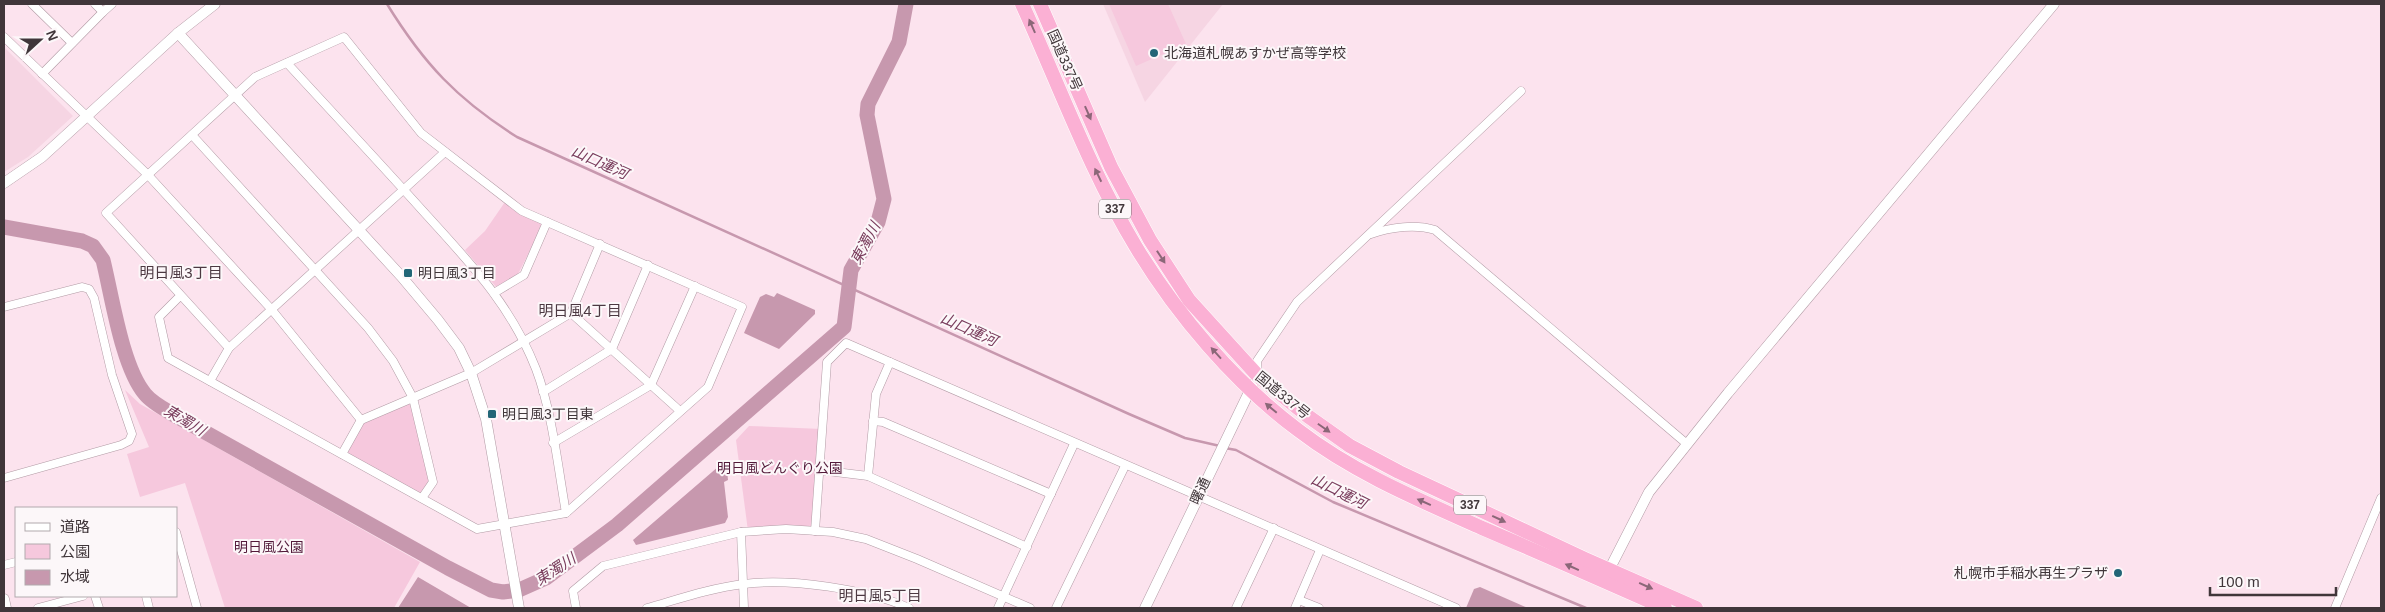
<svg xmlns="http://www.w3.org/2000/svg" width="2385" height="612" viewBox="0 0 2385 612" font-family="Helvetica,'Noto Sans JP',sans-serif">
	<rect width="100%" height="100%" fill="#fce3ee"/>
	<g fill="#f6d5e3">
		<path d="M1103 4H1223L1145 102Z"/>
		<path d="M4 47 73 116 28 157 4 172Z"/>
	</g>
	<g fill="#f6c8dd">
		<path d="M1109 4H1168L1186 44 1136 66Z"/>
		<path d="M505 202 544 223 518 274 497 288 465 250 485 231Z"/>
		<path d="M125 390 140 404 420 562 394 608H225L185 483 140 497 127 454 149 447Z"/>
		<path d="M413 398 433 482 422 498 342 454 361 420Z"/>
		<path d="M749 426 822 429 815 531H748L736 440Z"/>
	</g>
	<g fill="#c798ae">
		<path d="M777 293 815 310V314L779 349 744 333 760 297 766 294 774 297Z"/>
		<path d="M726 460 728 480 724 482 728 517 725 523 636 545 633 540Z"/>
		<path d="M418 577 471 608H473H398Z"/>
		<path d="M1480 587 1528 608H1466L1474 589Z"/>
	</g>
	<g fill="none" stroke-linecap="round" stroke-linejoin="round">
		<g stroke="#c798ae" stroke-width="2.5">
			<path d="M387 4C424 64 457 99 517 137L1129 414 1185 438 1220 446"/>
			<path d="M1225 448 1236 450 1333 502 1586 608"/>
		</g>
		<path stroke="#c798ae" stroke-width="15" d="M4 227 82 241 93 246 103 260C112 296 122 367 145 394 152 403 166 410 176 416L448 568 491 590 503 592 519 590 546 578 617 525 844 327 851 270 878 222 884 199 867 115 868 104 899 42 906 4"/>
		<g stroke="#b29ba5" stroke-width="9">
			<g id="street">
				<path d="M32 4 72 43"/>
				<path d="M95 4 103 12 112 4"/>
				<path d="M4 37 148 175 272 310 361 420"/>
				<path d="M287 63C332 112 378 161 422 210 469 262 510 303 536 369 552 411 558 467 566 513"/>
				<path d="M42 74 103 12"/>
				<path d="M192 135 368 328 393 361 413 398 433 482 422 498"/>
				<path d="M1371 234C1391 227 1416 224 1435 230L1687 444"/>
				<path d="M494 293 524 275 547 222"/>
				<path d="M180 296 159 317 168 358 477 529 566 513 708 387 742 307 522 211 421 133 344 37 255 77 106 213 229 348"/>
				<path d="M4 307 82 287 89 289 94 298 112 375 132 434 129 441 121 445 4 478"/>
				<path d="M571 313 680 411"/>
				<path d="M1258 374 1257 361 1297 302 1521 91"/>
				<path d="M210 381 229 348 445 152"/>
				<path d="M543 392 612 349 648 265"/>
				<path d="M873 421 883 422 1051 494"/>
				<path d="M553 443 651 385 695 286"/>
				<path d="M342 454 361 420 471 373 571 313 600 244"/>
				<path d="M819 470 868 476 1027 547"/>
				<path d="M868 476 876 394 890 362"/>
				<path d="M815 531 827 362 846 343 1456 608"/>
				<path d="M176 532 197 608"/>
				<path d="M741 532 744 608"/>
				<path d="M4 565 16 562"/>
				<path d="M95 596 99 608"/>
				<path d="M146 596 149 608"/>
				<path d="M1299 600 1319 608"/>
				<path d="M38 608 83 596"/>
				<path d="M576 608 573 591 603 566 741 532 786 529 833 532 866 539 917 559 1030 608"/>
				<path d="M647 608C679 599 711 588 744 584 790 578 867 589 909 608"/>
				<path d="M998 608 1074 444"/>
				<path d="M1056 608 1125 466"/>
				<path d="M1236 608 1274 528"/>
				<path d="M1295 608 1320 550"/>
				<path d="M2335 608 2381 498"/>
			</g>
		</g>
		<g stroke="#b29ba5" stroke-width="11">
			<g id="secondary">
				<path d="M178 33 401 276 438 320 459 348 471 373 486 419 519 608"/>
				<path d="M4 183 42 157 178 33 215 4"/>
				<path d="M1606 576 1649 492 1728 393 2054 4"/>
				<path d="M4 599 6 608"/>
				<path d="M1145 608 1253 384"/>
			</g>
		</g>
		<g stroke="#fff" stroke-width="15">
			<g id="highway">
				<path d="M1022 4C1059 85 1090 171 1136 247 1177 315 1235 383 1298 430 1354 473 1419 500 1482 528 1543 554 1604 581 1665 608"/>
				<path d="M1040 4 1111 167 1150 240 1189 300 1258 376 1309 417 1350 446 1399 472 1585 559 1696 608"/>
			</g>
		</g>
		<use href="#street" stroke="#fff" stroke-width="8"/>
		<use href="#secondary" stroke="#fff" stroke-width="10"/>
		<use href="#highway" stroke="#fbb0d4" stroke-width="14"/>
	</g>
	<defs><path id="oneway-solid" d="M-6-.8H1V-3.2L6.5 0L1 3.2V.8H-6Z" transform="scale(1.25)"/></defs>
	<g fill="#8b6778">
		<use href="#oneway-solid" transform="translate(1032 26) rotate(-114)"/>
		<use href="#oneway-solid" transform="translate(1088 113) rotate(66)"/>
		<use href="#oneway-solid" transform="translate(1098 175) rotate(-116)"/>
		<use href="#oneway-solid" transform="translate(1161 257) rotate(57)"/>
		<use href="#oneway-solid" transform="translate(1216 353) rotate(-132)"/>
		<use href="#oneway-solid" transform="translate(1271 408) rotate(-140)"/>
		<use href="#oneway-solid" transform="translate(1324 428) rotate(35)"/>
		<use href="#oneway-solid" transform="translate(1424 502) rotate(-156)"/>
		<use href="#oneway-solid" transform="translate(1499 519) rotate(25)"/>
		<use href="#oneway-solid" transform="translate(1572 567) rotate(-156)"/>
		<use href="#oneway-solid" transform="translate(1646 586) rotate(24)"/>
	</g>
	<g fill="#267" stroke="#fcf7f9" stroke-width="2">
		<circle cx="1154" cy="53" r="5"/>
		<rect x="403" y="268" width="10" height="10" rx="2.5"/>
		<rect x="487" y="409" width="10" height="10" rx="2.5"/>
		<circle cx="2118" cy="573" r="5"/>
	</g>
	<g text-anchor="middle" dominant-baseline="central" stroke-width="4" stroke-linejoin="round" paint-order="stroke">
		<g fill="#fcf7f9" stroke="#787073" stroke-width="1">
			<rect x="1099" y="199.5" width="32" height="19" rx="4"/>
			<rect x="1454" y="495.5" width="32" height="19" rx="4"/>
		</g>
		<g font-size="12" font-weight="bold" fill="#40363a">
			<text x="1115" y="209">337</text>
			<text x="1470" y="505">337</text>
		</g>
		<g font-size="14" fill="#40363a" stroke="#fcf7f9" text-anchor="start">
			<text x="1164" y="53">北海道札幌あすかぜ高等学校</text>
			<text x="418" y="273">明日風3丁目</text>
			<text x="502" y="414">明日風3丁目東</text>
			<text x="2108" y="573" text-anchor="end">札幌市手稲水再生プラザ</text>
		</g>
		<g font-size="14" fill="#40363a" stroke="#fcf7f9">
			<text transform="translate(1065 60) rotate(66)">国道337号</text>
			<text transform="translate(1283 395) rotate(39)">国道337号</text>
			<text transform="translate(1200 491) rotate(-65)">曙通</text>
		</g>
		<g font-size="14" fill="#531a3a" stroke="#fcf7f9">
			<text x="780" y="468">明日風どんぐり公園</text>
			<text x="269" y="547">明日風公園</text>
		</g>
		<g font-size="15" font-style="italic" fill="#793c5c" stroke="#fcf7f9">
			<text transform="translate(600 162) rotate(24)">山口運河</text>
			<text transform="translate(865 243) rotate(-62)">東濁川</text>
			<text transform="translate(969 329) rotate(24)">山口運河</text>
			<text transform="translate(185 420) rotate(31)">東濁川</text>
			<text transform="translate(1339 491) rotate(26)">山口運河</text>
			<text transform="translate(555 569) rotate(-33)">東濁川</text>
		</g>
		<g font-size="15" fill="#4c3942" stroke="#fcf7f9">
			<text x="181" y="272">明日風3丁目</text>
			<text x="580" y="310">明日風4丁目</text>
			<text x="880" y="595">明日風5丁目</text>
		</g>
	</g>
	<rect width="2385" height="612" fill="none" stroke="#40363a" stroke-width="10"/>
	<rect x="15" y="507" width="162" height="90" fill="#fcf7f9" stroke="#b1aaad"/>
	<rect x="25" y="523" width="25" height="8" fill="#ffffff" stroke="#b1aaad"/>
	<text x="60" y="532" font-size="15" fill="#40363a">道路</text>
	<rect x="25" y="544" width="25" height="15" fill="#f6c8dd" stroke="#b1aaad"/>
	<text x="60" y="557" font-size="15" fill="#40363a">公園</text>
	<rect x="25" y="570" width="25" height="15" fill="#c798ae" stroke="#b1aaad"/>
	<text x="60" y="582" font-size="15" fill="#40363a">水域</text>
	<g transform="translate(40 40) rotate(69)" stroke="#fcf7f9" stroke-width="4" paint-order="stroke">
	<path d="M0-4L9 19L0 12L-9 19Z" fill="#40363a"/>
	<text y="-8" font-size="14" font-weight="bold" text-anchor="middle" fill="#40363a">N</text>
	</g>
	<path d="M2210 587v8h126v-8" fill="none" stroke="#40363a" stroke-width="2.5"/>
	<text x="2218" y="587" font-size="15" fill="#40363a" stroke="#fcf7f9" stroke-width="4" paint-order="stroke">100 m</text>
</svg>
